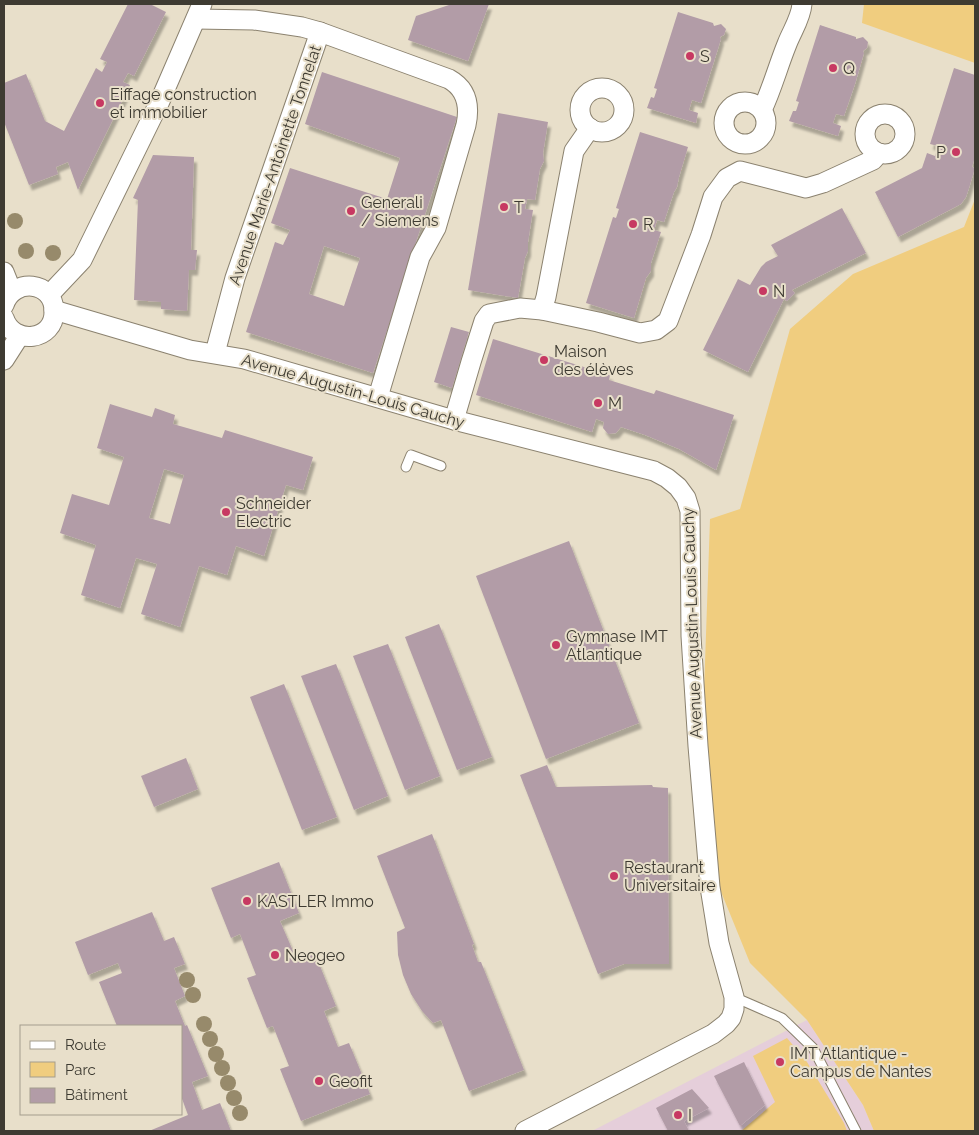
<svg xmlns="http://www.w3.org/2000/svg" width="979" height="1135" viewBox="0 0 979 1135" font-family="Raleway,sans-serif">
	<defs>
		<filter id="shadow"><feDropShadow dx="3" dy="5.5" stdDeviation="1" flood-color="#0004"/></filter>
	</defs>
	<rect width="100%" height="100%" fill="#e8dfca"/>
	<path fill="#e5ceda" d="M807 1020 863 1105 874 1131H592Z"/>
	<g fill="#f0cd7f">
		<path d="M864 4H975V63L862 23Z"/>
		<path d="M975 199V1131H874L863 1105 807 1020 750 963 715 877 704 692 710 519 740 509 790 329 853 274 964 227Z"/>
		<path d="M787 1038 807 1062 844 1123 847 1131H741L775 1102 753 1056Z"/>
	</g>
	<g fill="#b29ca7" fill-rule="evenodd" filter="url(#shadow)">
		<path d="M128 4H150L166 12 134 76 128 73 123 82 130 85 78 190 68 162 56 167 58 174 29 185 4 122V83L26 74 45 121 64 131 96 68 102 72 107 62 100 59Z"/>
		<path d="M452 4H489L468 61 408 40 416 16Z"/>
		<path d="M678 12 713 23 714 26 721 24 726 29 724 35 720 37 721 39 701 103 692 100 689 110 698 113 696 123 647 108 651 97 654 98 657 89 654 88Z"/>
		<path d="M820 25 856 37V39L863 37 868 42 867 48 863 51 864 53 855 84 844 116 836 114 833 123 841 126 838 136 789 121 793 111H796L799 102 796 101Z"/>
		<path d="M954 68 975 75V157L972 167 975 168 969 188 966 197 961 204 898 237 875 192 922 168 927 153 935 156 938 146 930 144Z"/>
		<path d="M322 72 457 117 373 373 246 332 275 242 283 245 290 230 271 223 290 168 387 199 400 158 305 124ZM324 246 360 258 344 306 309 294Z"/>
		<path d="M498 113 548 122 543 153 544 161 540 169 535 200 527 199 525 209 533 210 528 242V251L525 258 518 298 468 290Z"/>
		<path d="M640 132 688 147 679 177 677 187 674 192 664 222 657 220 654 230 661 232 651 263V271L646 278 634 318 586 303 613 217 616 218 619 209 616 208Z"/>
		<path d="M153 155 194 157 191 250H197L195 270H189L187 311 161 309V302L134 300 138 200 133 198Z"/>
		<path d="M842 208 866 253 792 290 795 293 787 301 784 299 748 372 703 350 738 279 750 285 761 267 766 262 778 256 771 245Z"/>
		<path d="M451 327 469 332 452 388 434 382Z"/>
		<path d="M493 339 610 375 609 380 654 394 656 390 734 415 716 470 679 449 645 435 621 427 616 433 608 434 603 428 604 422 596 419 592 432 476 395Z"/>
		<path d="M110 404 152 417 155 408 175 415 173 424 222 438 225 430 313 457 303 490 286 485 264 556 236 546 227 575 199 566 180 627 141 614 157 564 136 558 120 608 81 595 96 545 60 533 72 494 109 505 124 457 97 448ZM164 469 184 475 170 524 149 518Z"/>
		<path d="M569 541 639 723 546 759 476 576Z"/>
		<path d="M439 624 492 757 457 770 405 637Z"/>
		<path d="M388 644 440 776 405 790 353 656Z"/>
		<path d="M336 664 388 796 354 810 301 676Z"/>
		<path d="M284 684 337 817 302 830 250 697Z"/>
		<path d="M186 758 198 789 154 807 141 776Z"/>
		<path d="M547 765 556 787 652 785 653 787 668 788 669 964H624L598 974 520 775Z"/>
		<path d="M432 834 474 944 472 945 478 962H481L524 1070 469 1091 441 1020 433 1023 422 1011 411 994 403 975 398 955 397 932 405 928 377 856Z"/>
		<path d="M279 862 299 913 280 921 296 958 314 951 336 1006 324 1011 338 1047 349 1043 370 1094 301 1121 280 1069 289 1066 273 1026 267 1028 247 978 256 975 240 934 231 938 211 888Z"/>
		<path d="M152 912 164 941 174 937 185 964 174 968 185 996 175 1001 185 1026 187 1025 208 1076 192 1082 202 1110 220 1103 231 1131H149L188 1115 181 1096V1026H117L99 982 122 973 118 963 88 975 75 942Z"/>
		<path d="M744 1062 765 1105 740 1126 714 1076Z"/>
		<path d="M692 1089 709 1108 684 1121 689 1131H668L656 1108Z"/>
	</g>
	<g fill="none" stroke-linecap="round" stroke-linejoin="round">
		<g stroke="#8b826f" stroke-width="11">
			<g id="lane">
				<path d="M406 467 411 455 441 466"/>
				<path d="M734 997 782 1018 813 1048 856 1131"/>
			</g>
		</g>
		<g stroke="#8b826f" stroke-width="21">
			<g id="street">
				<path d="M196 19 254 20 302 27 320 32 449 79C467 89 470 106 466 125L436 228 420 257 378 397"/>
				<circle cx="602" cy="110" r="22"/>
				<circle cx="745" cy="123" r="21"/>
				<path d="M762 110C772 89 778 66 787 44 792 31 801 18 802 4"/>
				<circle cx="885" cy="134" r="20"/>
				<path d="M4 272 12 292"/>
				<path d="M49 295 82 260 160 101 202 4"/>
				<path d="M4 305C13 277 54 281 54 311 55 341 13 346 4 318"/>
				<path d="M54 310 190 350 244 359 454 420 654 471 667 478 678 487 686 498 690 511 691 636 698 746 710 887 719 943 734 997V1009L731 1018 726 1024 713 1034 525 1131"/>
				<path d="M542 310 546 297 574 151 590 128"/>
				<path d="M215 353 235 278 320 32"/>
				<path d="M4 360 20 335"/>
				<path d="M454 420 471 362 484 321 489 314 520 308 542 310 598 322 640 333 656 330 668 321 701 235 713 197 727 178 740 171 806 188 823 183 873 160 879 153"/>
			</g>
		</g>
		<use href="#lane" stroke="#fff" stroke-width="9"/>
		<use href="#street" stroke="#fff" stroke-width="19"/>
	</g>
	<g fill="#978a6b">
		<circle cx="15" cy="221" r="8"/>
		<circle cx="26" cy="251" r="8"/>
		<circle cx="53" cy="253" r="8"/>
		<circle cx="187" cy="980" r="8"/>
		<circle cx="193" cy="995" r="8"/>
		<circle cx="204" cy="1024" r="8"/>
		<circle cx="210" cy="1039" r="8"/>
		<circle cx="216" cy="1054" r="8"/>
		<circle cx="222" cy="1068" r="8"/>
		<circle cx="228" cy="1083" r="8"/>
		<circle cx="234" cy="1098" r="8"/>
		<circle cx="240" cy="1113" r="8"/>
	</g>
	<g fill="#c73962" stroke="#e8dfca" stroke-width="2">
		<circle cx="690" cy="56" r="5"/>
		<circle cx="833" cy="68" r="5"/>
		<circle cx="100" cy="103" r="5"/>
		<circle cx="956" cy="152" r="5"/>
		<circle cx="504" cy="207" r="5"/>
		<circle cx="351" cy="211" r="5"/>
		<circle cx="633" cy="224" r="5"/>
		<circle cx="763" cy="291" r="5"/>
		<circle cx="544" cy="360" r="5"/>
		<circle cx="598" cy="403" r="5"/>
		<circle cx="226" cy="512" r="5"/>
		<circle cx="556" cy="645" r="5"/>
		<circle cx="614" cy="876" r="5"/>
		<circle cx="247" cy="901" r="5"/>
		<circle cx="275" cy="955" r="5"/>
		<circle cx="780" cy="1062" r="5"/>
		<circle cx="319" cy="1081" r="5"/>
		<circle cx="678" cy="1115" r="5"/>
	</g>
	<g text-anchor="middle" dominant-baseline="central" stroke-width="4" stroke-linejoin="round" paint-order="stroke">
		<g font-size="16" fill="#3e3b32" stroke="#e8dfca" text-anchor="start">
			<text x="700" y="56">S</text>
			<text x="843" y="68">Q</text>
			<text x="110" y="94">Eiffage construction<tspan x="110" dy="18">et immobilier</tspan></text>
			<text x="946" y="152" text-anchor="end">P</text>
			<text x="361" y="202">Generali<tspan x="361" dy="18">/ Siemens</tspan></text>
			<text x="514" y="207">T</text>
			<text x="643" y="224">R</text>
			<text x="773" y="291">N</text>
			<text x="554" y="351">Maison<tspan x="554" dy="18">des élèves</tspan></text>
			<text x="608" y="403">M</text>
			<text x="236" y="503">Schneider<tspan x="236" dy="18">Electric</tspan></text>
			<text x="566" y="636">Gymnase IMT<tspan x="566" dy="18">Atlantique</tspan></text>
			<text x="624" y="867">Restaurant<tspan x="624" dy="18">Universitaire</tspan></text>
			<text x="257" y="901">KASTLER Immo</text>
			<text x="285" y="955">Neogeo</text>
			<text x="790" y="1053">IMT Atlantique -<tspan x="790" dy="18">Campus de Nantes</tspan></text>
			<text x="329" y="1081">Geofit</text>
			<text x="688" y="1115">I</text>
		</g>
		<g font-size="16" fill="#3e3b32" stroke="#e8dfca">
			<text transform="translate(275 165) rotate(-71)">Avenue Marie-Antoinette Tonnelat</text>
			<text transform="translate(353 391) rotate(16)">Avenue Augustin-Louis Cauchy</text>
			<text transform="translate(692 623) rotate(-92)">Avenue Augustin-Louis Cauchy</text>
		</g>
	</g>
	<rect width="979" height="1135" fill="none" stroke="#3e3b32" stroke-width="10"/>
	<rect x="20" y="1025" width="162" height="90" fill="#e8dfca" stroke="#a49d8d"/>
	<rect x="30" y="1041" width="25" height="8" fill="#ffffff" stroke="#a49d8d"/>
	<text x="65" y="1050" font-size="15" fill="#3e3b32">Route</text>
	<rect x="30" y="1062" width="25" height="15" fill="#f0cd7f" stroke="#a49d8d"/>
	<text x="65" y="1075" font-size="15" fill="#3e3b32">Parc</text>
	<rect x="30" y="1088" width="25" height="15" fill="#b29ca7" stroke="#a49d8d"/>
	<text x="65" y="1100" font-size="15" fill="#3e3b32">Bâtiment</text>
</svg>
